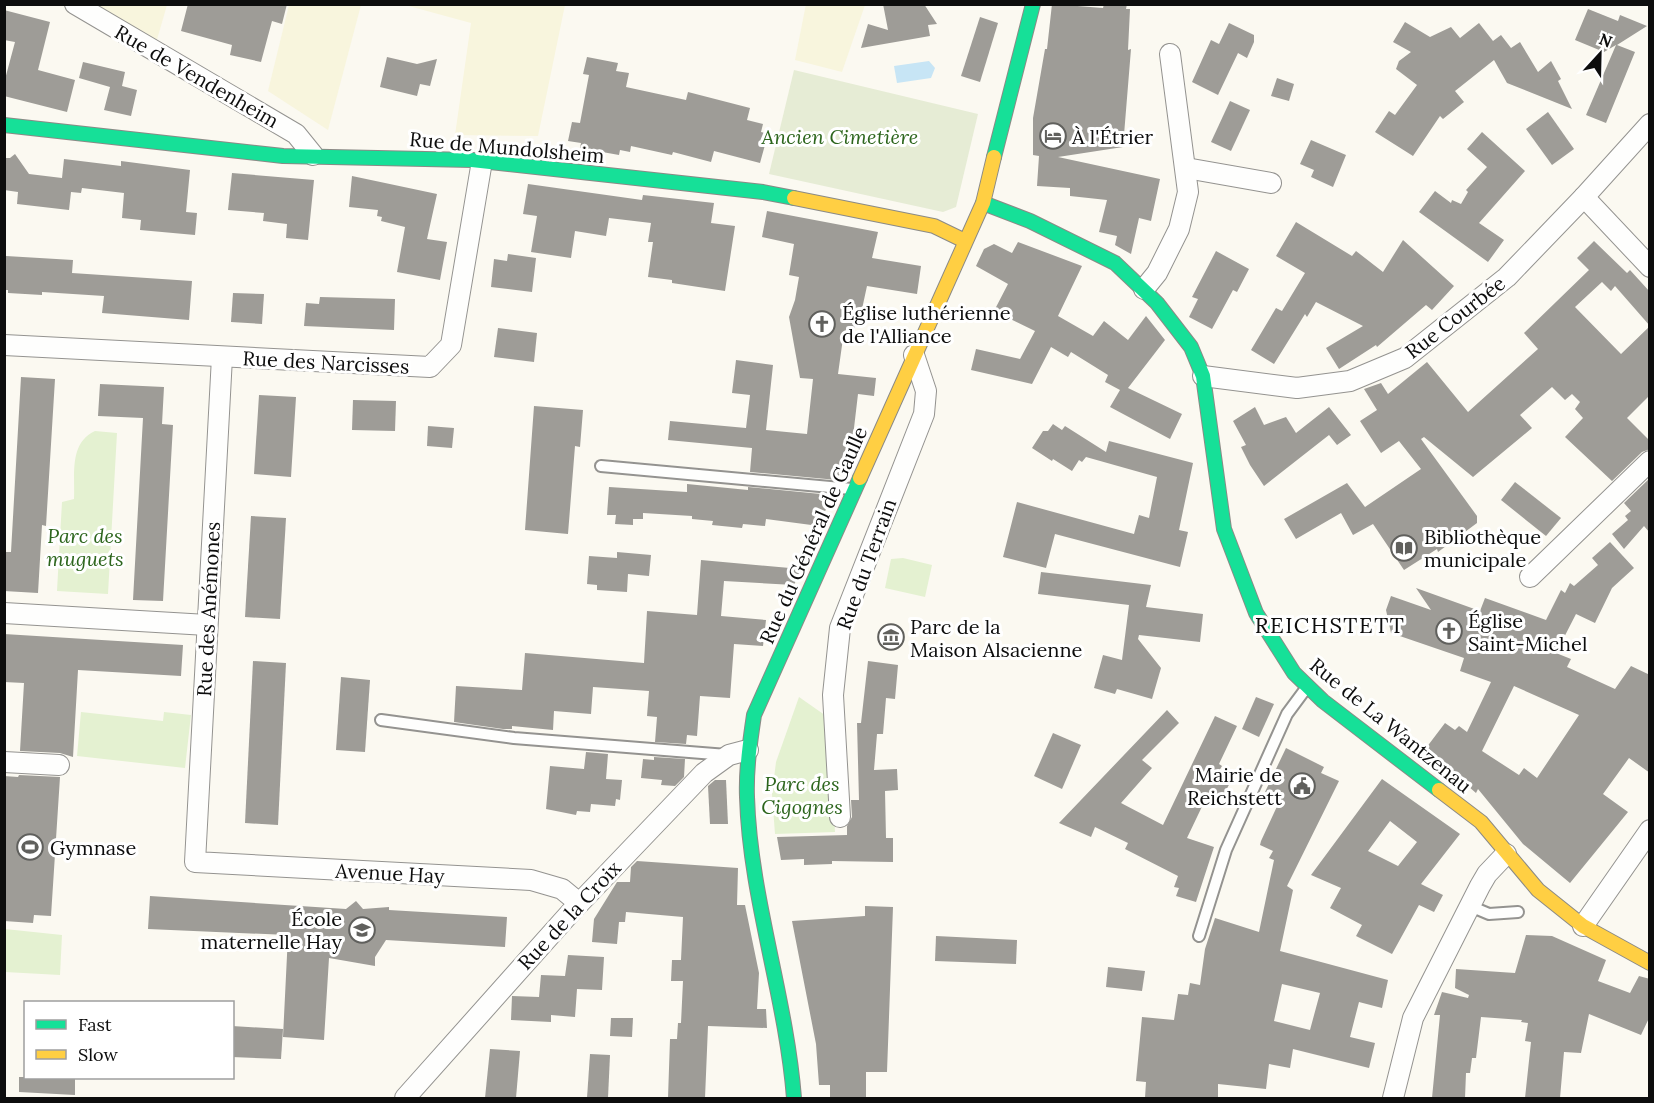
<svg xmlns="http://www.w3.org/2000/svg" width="1654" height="1103" viewBox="0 0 1654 1103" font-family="Lora,serif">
	<rect width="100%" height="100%" fill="#fbf9f1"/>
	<g fill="#f8f5dd">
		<path d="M806 4 865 5 842 72 795 60Z"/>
		<path d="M92 5H167L156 43Z"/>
		<path d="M289 5H361L328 130 268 91Z"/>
		<path d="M405 5H565L538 136 455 135 471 23Z"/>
	</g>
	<g fill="#e4f1d1">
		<path d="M95 431 117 433 108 594 57 591 62 502 74 499C75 474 69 443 95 431Z"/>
		<path d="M903 558 932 565 925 597 885 588 891 559Z"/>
		<path d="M799 697 829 718 835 832 775 834 772 794 776 762Z"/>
		<path d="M81 712 163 721 164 712 191 715 185 768 77 756Z"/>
		<path d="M5 929 62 935 60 975 5 972Z"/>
	</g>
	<path fill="#e6ecd5" d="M794 70 978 114 956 207 943 212 769 174Z"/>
	<path fill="#c7e5f5" d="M929 61 935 68 931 78 897 83 894 66Z"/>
	<g fill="#9e9c97" fill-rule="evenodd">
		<path d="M188 4H287L282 24 272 21 261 62 230 55 232 45 181 31Z"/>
		<path d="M883 4H924L937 24 928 25 930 36 861 48 868 24 888 30Z"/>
		<path d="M1052 4 1103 8 1104 4H1127L1126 9H1130L1128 50 1131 49 1123 147 1058 157 1160 179 1151 221 1139 218 1131 254 1115 245 1117 236 1099 232 1107 200 1070 196V188L1037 186 1039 156 1033 155V118L1045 49H1047Z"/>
		<path d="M1588 9 1618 21 1620 15 1647 26 1617 45 1635 52 1606 123 1586 115 1616 45 1604 52 1575 40Z"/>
		<path d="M4 10 50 22 38 70 75 80 67 112 4 96V83L15 42 4 40Z"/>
		<path d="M980 17 998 23 980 82 961 76Z"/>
		<path d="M1405 22 1430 37 1451 27 1460 38 1479 23 1493 41 1501 35 1511 48 1520 42 1538 72 1551 61 1561 79 1558 81 1572 109 1507 83 1494 60 1455 91 1464 102 1443 119 1440 116 1413 156 1375 132 1389 111 1395 115 1417 85 1396 69 1399 61 1411 52 1393 42Z"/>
		<path d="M1229 23 1254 35V42L1247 58 1238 53 1218 95 1192 82 1211 40 1219 44Z"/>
		<path d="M387 57 417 64 437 59 430 86 420 84 417 96 380 87Z"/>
		<path d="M587 57 618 63 616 71 629 73 626 87 686 100 688 92 750 108 747 120 763 124 761 132 768 134 760 163 714 151 711 162 673 152 672 155 631 146 630 152 620 150 619 155 580 148 581 143 568 141 572 122 580 123 589 75 583 74Z"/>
		<path d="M83 62 125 72 122 86 137 90 131 116 104 110 110 87 79 78Z"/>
		<path d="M1277 78 1294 84 1289 101 1271 96Z"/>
		<path d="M1230 101 1250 110 1231 151 1211 142Z"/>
		<path d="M1548 112 1574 149 1552 165 1526 129Z"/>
		<path d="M1482 132 1525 171 1479 223 1504 240 1488 262 1419 212 1435 191 1451 203 1452 200 1461 204 1468 192 1466 190 1487 167 1467 149Z"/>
		<path d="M1311 140 1346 155 1333 187 1311 177 1314 170 1300 164Z"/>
		<path d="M15 154 29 174 62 178 64 159 121 166V161L190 170 186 212 197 213 195 235 140 230 141 220 122 218 124 193 82 188 81 193 71 192 69 210 17 204 18 192 4 190V158H10Z"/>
		<path d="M232 173 314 180 308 240 286 238 287 224 263 221 264 213 228 210Z"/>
		<path d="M352 176 437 194 427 239 447 242 440 280 397 272 405 227 381 221 382 217 377 216 378 210 349 207Z"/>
		<path d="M528 184 642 200 643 195 714 203 711 223 735 226 725 291 672 283V280L648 277 653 242H648L651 223 609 218 606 236 575 231 571 258 531 252 537 216 523 214Z"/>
		<path d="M767 211 878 232 872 258 921 266 917 294 867 286 862 309H857L854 333 844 331 838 374 876 378 874 396 858 394 852 445 837 480 750 472 752 448 668 440 670 421 746 428 750 395 732 393 736 360 773 365 766 430 807 434 813 379 800 378 789 317 795 300 799 277 789 275 794 244 762 237Z"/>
		<path d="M1296 222 1352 256 1356 251 1383 272 1403 240 1454 286 1432 310 1426 305 1377 347 1376 345 1339 369 1326 348 1363 326 1316 302 1307 317 1305 314 1274 364 1251 350 1276 308 1282 311 1305 273 1276 256Z"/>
		<path d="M1594 241 1627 273 1630 270 1650 292V326L1615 286 1611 291 1602 282 1575 307 1621 354 1650 326V395L1627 418 1650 441V449L1642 452 1612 481 1565 437 1583 418 1575 409 1580 402 1572 394 1565 400 1552 387 1520 415 1532 428 1473 477 1424 437 1421 439 1477 516V523L1438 552 1437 549 1404 570 1373 524 1353 535 1341 513 1296 539 1284 519 1347 483 1365 507 1421 469 1399 441 1381 453 1360 421 1377 410 1364 389 1381 383 1388 394 1427 362 1468 412 1538 349 1524 333 1589 270 1577 258Z"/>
		<path d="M1018 242 1082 266 1058 316 1093 336 1104 321 1128 340 1146 316 1165 340 1128 388 1182 414 1170 439 1110 407 1120 390 1105 382 1108 375 1071 352 1068 357 1051 347 1032 384 971 370 976 349 1020 359 1035 331 994 311 1008 284 976 266 984 249 994 244 1012 253Z"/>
		<path d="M1216 251 1249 269 1237 292 1233 290 1212 329 1189 317 1198 299 1192 297Z"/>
		<path d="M508 254 536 258 532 292 491 287 494 259 507 261Z"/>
		<path d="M6 256 73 260 72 273 192 281 189 320 102 313 104 296 42 292V295L8 293V290H4Z"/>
		<path d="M233 293 264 294 262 324 231 322Z"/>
		<path d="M320 297 395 299 394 330 304 326 306 303 319 304Z"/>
		<path d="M498 328 537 333 534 362 494 357Z"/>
		<path d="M21 377 55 379 46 526 42 525 38 593 4 591V552H11Z"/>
		<path d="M100 384 164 387 162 424 173 425 163 601 133 600 143 418 98 416Z"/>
		<path d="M259 395 296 397 291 477 254 474Z"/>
		<path d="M353 400 396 401 395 431 352 430Z"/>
		<path d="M534 406 583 410 580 447 575 446 568 534 525 530Z"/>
		<path d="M1255 407 1264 425 1286 417 1296 433 1329 407 1351 435 1337 445 1329 435 1264 486 1250 465 1241 447 1246 445 1233 421Z"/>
		<path d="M1053 424 1062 430 1065 426 1106 452 1109 441 1193 463 1179 530 1188 532 1180 567 1055 534 1046 568 1003 557 1017 502 1134 534 1139 515 1149 518 1157 477 1086 457 1082 462 1079 460 1072 471 1053 459 1052 461 1032 448 1043 431H1048Z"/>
		<path d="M428 426 454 428 452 448 427 446Z"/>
		<path d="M1650 478V533L1644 526 1624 549 1612 534 1628 520 1625 516 1631 511 1624 503Z"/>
		<path d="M1515 482 1561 518 1546 536 1501 500Z"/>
		<path d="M687 484 748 490V487L831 495V497L819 526 766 519 765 526 743 524 742 528 712 525 713 521 692 519V516L643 513V519H633V525L615 524 616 515H607L609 487 687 492Z"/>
		<path d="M251 516 286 518 280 619 245 617Z"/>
		<path d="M1610 542 1634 568 1612 588 1595 623 1576 614 1556 653 1571 659 1567 667 1615 689 1631 666 1650 675V773L1629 758 1603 794 1628 812 1570 883 1523 844 1478 789 1476 793 1453 773 1423 752 1445 723 1455 730 1459 726 1467 732 1491 682 1460 671 1464 658 1391 633 1386 610 1391 596 1431 610 1416 588 1480 611 1485 598 1546 620 1561 590 1565 593 1570 583 1574 586 1598 565 1592 558ZM1514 686 1579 715 1537 778 1524 768 1519 775 1482 751Z"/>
		<path d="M617 552 651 555 649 576 628 574 627 592 597 590V585L587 584 589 556 617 558Z"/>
		<path d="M701 560 801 569 794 585 724 581 721 616 766 620 763 646 734 644 730 698 700 696 697 736 687 735 686 744 655 742 657 717 647 716 649 691 593 687 591 714 554 711 553 730 512 726V729H503L454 722 456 686 522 690 525 653 644 663 647 611 697 615Z"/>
		<path d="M1041 572 1151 585 1146 607 1203 614 1200 642 1139 635 1138 639 1161 668 1152 699 1117 689 1115 694 1094 688 1103 655 1122 660 1129 605 1038 594Z"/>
		<path d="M4 634 183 645 181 676 78 670 73 757 60 753 20 751 24 683 4 682Z"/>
		<path d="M253 661 286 663 278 825 245 823Z"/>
		<path d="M868 661 898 665 895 699 886 698 883 734H877L874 770 897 769 898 790 885 791 886 838H893V862L832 861V864L804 865V859L781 860 777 837 847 835V826L852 817 851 800H859L857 723H861Z"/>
		<path d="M341 677 370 680 365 752 336 750Z"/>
		<path d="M1256 697 1274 704 1259 737 1242 729Z"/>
		<path d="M1167 710 1179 723 1142 760 1152 768 1121 803 1163 825 1215 716 1237 726 1219 764 1222 766 1219 771 1233 777 1221 800 1208 794 1187 838 1214 847 1196 902 1176 896 1179 888 1174 887 1178 876 1125 849 1128 843 1095 827 1091 837 1059 823Z"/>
		<path d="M1053 733 1081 745 1062 789 1034 776Z"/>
		<path d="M1286 748 1324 767 1321 773 1339 781 1287 886 1293 890 1280 951 1388 980 1382 1008 1359 1002 1350 1037 1375 1043 1369 1068 1293 1049 1290 1068 1269 1064 1266 1089 1218 1084V1098H1145L1146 1082 1136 1081 1142 1017 1174 1020 1178 994 1188 995 1190 983 1200 985 1205 949 1215 918 1259 932 1274 860 1269 858 1273 851 1260 845 1261 841 1280 800 1265 792ZM1282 984 1320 993 1310 1030 1274 1021Z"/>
		<path d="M586 752 608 754 606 779 622 780 620 800 616 799 615 806 591 804 590 812 577 811 576 815 546 809 550 766 584 769Z"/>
		<path d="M654 757 685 759 684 777 675 786 661 785 662 780 641 778 643 759 654 760Z"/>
		<path d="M19 775 60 777 51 916 34 915 33 923 4 921V776L18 777Z"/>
		<path d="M1382 779 1460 834 1421 884 1443 895 1434 912 1419 905 1392 954 1356 936 1362 925 1330 908 1341 888 1311 875ZM1390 821 1417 842 1398 866 1368 851Z"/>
		<path d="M715 780H726L728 824H710L708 786Z"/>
		<path d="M637 861 738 868 737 905H745L759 973 757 1009H766L767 1028 708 1026 705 1098H668L670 1039H677L678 1023H681L683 981H671L672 960H681L683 917 626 912 625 922H619L617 944 592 942 594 919 617 882H630L631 867Z"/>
		<path d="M150 896 346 909 356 901 363 909 389 907V910L507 917 505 947 386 940 375 957V966L329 958 324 1040 283 1037 288 935 148 929Z"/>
		<path d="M865 906 893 907 887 1072H866V1098H830V1085H819L816 1044 792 921 865 916Z"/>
		<path d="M1526 935 1552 936 1606 960 1598 981 1630 993 1639 976 1650 979V1016L1641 1035 1589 1014 1581 1053 1564 1052 1560 1098H1525L1531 1042 1525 1041 1528 1023 1521 1022 1522 1020 1481 1017 1476 1058H1472L1470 1073H1466L1465 1098H1432L1440 1015H1434L1442 992 1468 998 1469 995 1455 988 1456 969 1515 973Z"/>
		<path d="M936 936 1017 940 1016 964 935 961Z"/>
		<path d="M568 955 604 957 602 990 577 989 575 1017 551 1015V1022L511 1020 512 996 539 997 541 975 565 976Z"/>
		<path d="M1108 967 1145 971 1142 991 1106 987Z"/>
		<path d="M611 1018H633L632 1037 610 1036Z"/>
		<path d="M232 1026 283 1029 281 1059 232 1057Z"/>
		<path d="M490 1049 520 1051 516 1098H485Z"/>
		<path d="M590 1054 610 1055 608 1098H587Z"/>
		<path d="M19 1077H75V1095L19 1092Z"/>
	</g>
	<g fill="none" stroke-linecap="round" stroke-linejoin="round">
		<g stroke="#949390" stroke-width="14">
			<g id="lane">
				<path d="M601 466 852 489"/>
				<path d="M381 720 514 738 727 755"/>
				<path d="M1470 906 1489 914 1518 912"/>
				<path d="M1199 936 1226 850 1287 714 1307 687"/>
			</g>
		</g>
		<g stroke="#949390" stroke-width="22">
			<g id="street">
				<path d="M75 4 296 134 313 155"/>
				<path d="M1186 168 1271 183"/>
				<path d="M1584 197 1650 124"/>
				<path d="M1144 289 1157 273 1179 229 1188 192 1170 54"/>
				<path d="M4 345 430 367 451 345 482 161"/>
				<path d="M222 357 195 862 531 880 562 889 579 903"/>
				<path d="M1203 376 1297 388 1350 381 1405 358 1507 277 1584 197 1650 267"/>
				<path d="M1530 577 1650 461"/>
				<path d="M4 613 207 625"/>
				<path d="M4 762 59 765"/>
				<path d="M840 817 833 695 840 628 924 414 926 391 914 355"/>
				<path d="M1583 926 1650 830"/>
				<path d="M405 1098 571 912 704 773 729 755 748 750"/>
				<path d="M1393 1098 1413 1018 1480 886 1487 874 1506 854"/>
			</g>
		</g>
		<g stroke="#8b8a86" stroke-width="16">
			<g id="fast">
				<path d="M4 125 283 156 472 160 763 192 794 198"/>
				<path d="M994 157 1033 4"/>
				<path d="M983 203 1030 221 1115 263 1157 303 1191 347 1203 376 1224 529 1256 613 1294 673 1323 701 1439 790"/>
				<path d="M794 1098C786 996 750 898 747 797 746 769 750 742 754 715L860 478"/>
			</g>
		</g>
		<g stroke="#8b8a86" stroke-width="16">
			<g id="slow">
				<path d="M794 198 934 226 965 241"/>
				<path d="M860 478 983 203 994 157"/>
				<path d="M1439 790 1481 822 1538 890 1583 926 1650 963"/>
			</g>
		</g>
		<use href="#lane" stroke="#fefefd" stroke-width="10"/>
		<use href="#street" stroke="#fefefd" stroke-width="20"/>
		<use href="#fast" stroke="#16e098" stroke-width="14"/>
		<use href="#slow" stroke="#ffcf43" stroke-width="14"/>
	</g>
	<defs>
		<g id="hotel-ring" transform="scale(1.35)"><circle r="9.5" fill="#fff" stroke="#60605d" stroke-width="1.5"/><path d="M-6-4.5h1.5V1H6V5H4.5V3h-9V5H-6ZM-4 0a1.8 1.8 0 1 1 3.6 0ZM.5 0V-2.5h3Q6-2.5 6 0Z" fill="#60605d"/></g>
		<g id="church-ring" transform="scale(1.35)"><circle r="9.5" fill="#fff" stroke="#60605d" stroke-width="1.5"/><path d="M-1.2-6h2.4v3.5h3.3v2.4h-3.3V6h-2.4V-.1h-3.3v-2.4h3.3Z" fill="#60605d"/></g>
		<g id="library-ring" transform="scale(1.35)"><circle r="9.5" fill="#fff" stroke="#60605d" stroke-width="1.5"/><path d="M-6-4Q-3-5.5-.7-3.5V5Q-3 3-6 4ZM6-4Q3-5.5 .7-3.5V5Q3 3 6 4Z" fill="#60605d"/></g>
		<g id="museum-ring" transform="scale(1.35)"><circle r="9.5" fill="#fff" stroke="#60605d" stroke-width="1.5"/><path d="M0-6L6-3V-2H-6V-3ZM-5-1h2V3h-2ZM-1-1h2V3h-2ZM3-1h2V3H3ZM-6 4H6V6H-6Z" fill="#60605d"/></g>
		<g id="civic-ring" transform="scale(1.35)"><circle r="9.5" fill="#fff" stroke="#60605d" stroke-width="1.5"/><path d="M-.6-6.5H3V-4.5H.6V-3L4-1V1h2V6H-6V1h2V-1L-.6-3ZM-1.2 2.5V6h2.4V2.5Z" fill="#60605d"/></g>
		<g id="stadium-ring" transform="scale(1.35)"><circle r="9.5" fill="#fff" stroke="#60605d" stroke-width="1.5"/><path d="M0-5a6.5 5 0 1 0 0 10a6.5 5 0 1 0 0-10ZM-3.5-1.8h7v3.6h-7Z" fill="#60605d"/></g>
		<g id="school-ring" transform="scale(1.35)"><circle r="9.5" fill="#fff" stroke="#60605d" stroke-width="1.5"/><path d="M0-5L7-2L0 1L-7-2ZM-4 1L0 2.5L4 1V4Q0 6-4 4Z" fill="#60605d"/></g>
	</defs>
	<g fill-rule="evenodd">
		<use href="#hotel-ring" x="1053" y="136"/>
		<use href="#church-ring" x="822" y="324"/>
		<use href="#library-ring" x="1404" y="548"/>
		<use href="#church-ring" x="1449" y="631"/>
		<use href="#museum-ring" x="891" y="637"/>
		<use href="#civic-ring" x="1302" y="786"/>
		<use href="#stadium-ring" x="30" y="847"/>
		<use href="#school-ring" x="362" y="930"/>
	</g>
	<g text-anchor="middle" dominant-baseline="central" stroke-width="6" stroke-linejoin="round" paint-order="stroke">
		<g font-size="20" fill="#0d0d0d" stroke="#fff">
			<text transform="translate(197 76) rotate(30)">Rue de Vendenheim</text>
			<text transform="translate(507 147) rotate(5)">Rue de Mundolsheim</text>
			<text transform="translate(1455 317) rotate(-38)">Rue Courbée</text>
			<text transform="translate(326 362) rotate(3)">Rue des Narcisses</text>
			<text transform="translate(813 535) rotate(-66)">Rue du Général de Gaulle</text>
			<text transform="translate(866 564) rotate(-70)">Rue du Terrain</text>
			<text transform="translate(208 609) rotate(-87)">Rue des Anémones</text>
			<text transform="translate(1391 725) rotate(39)">Rue de La Wantzenau</text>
			<text transform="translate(390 873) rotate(3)">Avenue Hay</text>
			<text transform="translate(569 915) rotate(-47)">Rue de la Croix</text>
		</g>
		<g font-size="20" font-style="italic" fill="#2c651c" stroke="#fff">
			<text x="840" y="136">Ancien Cimetière</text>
			<text x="85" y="535">Parc des<tspan x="85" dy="23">muguets</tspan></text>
			<text x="802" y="783">Parc des<tspan x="802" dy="23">Cigognes</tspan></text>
		</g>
		<g font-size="20" fill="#0d0d0d" stroke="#fff" text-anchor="start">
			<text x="1072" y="136">À l'Étrier</text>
			<text x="842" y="312">Église luthérienne<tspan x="842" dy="23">de l'Alliance</tspan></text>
			<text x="1424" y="536">Bibliothèque<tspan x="1424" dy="23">municipale</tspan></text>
			<text x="1468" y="620">Église<tspan x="1468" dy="23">Saint-Michel</tspan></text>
			<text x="910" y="626">Parc de la<tspan x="910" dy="23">Maison Alsacienne</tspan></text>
			<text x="1282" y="774" text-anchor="end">Mairie de<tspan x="1282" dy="23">Reichstett</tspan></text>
			<text x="50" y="847">Gymnase</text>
			<text x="342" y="918" text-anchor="end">École<tspan x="342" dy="23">maternelle Hay</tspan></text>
		</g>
		<g font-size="22" letter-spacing="1.5" fill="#0d0d0d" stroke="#fff">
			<text x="1330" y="625">REICHSTETT</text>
		</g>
	</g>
	<rect width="1654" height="1103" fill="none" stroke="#0d0d0d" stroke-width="12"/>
	<rect x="24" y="1001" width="210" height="78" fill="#ffffff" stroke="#9e9e9e" stroke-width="1.5"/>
	<rect x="36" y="1020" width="30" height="9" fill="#16e098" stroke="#9e9e9e" stroke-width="1.5"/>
	<text x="78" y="1031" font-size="18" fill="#0d0d0d">Fast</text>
	<rect x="36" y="1050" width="30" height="9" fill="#ffcf43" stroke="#9e9e9e" stroke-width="1.5"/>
	<text x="78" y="1061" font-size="18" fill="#0d0d0d">Slow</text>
	<g transform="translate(1600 54) rotate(22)" stroke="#ffffff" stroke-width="4.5" paint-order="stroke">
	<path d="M0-4.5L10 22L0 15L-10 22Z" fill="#0d0d0d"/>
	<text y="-9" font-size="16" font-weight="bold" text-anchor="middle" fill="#0d0d0d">N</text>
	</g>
</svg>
